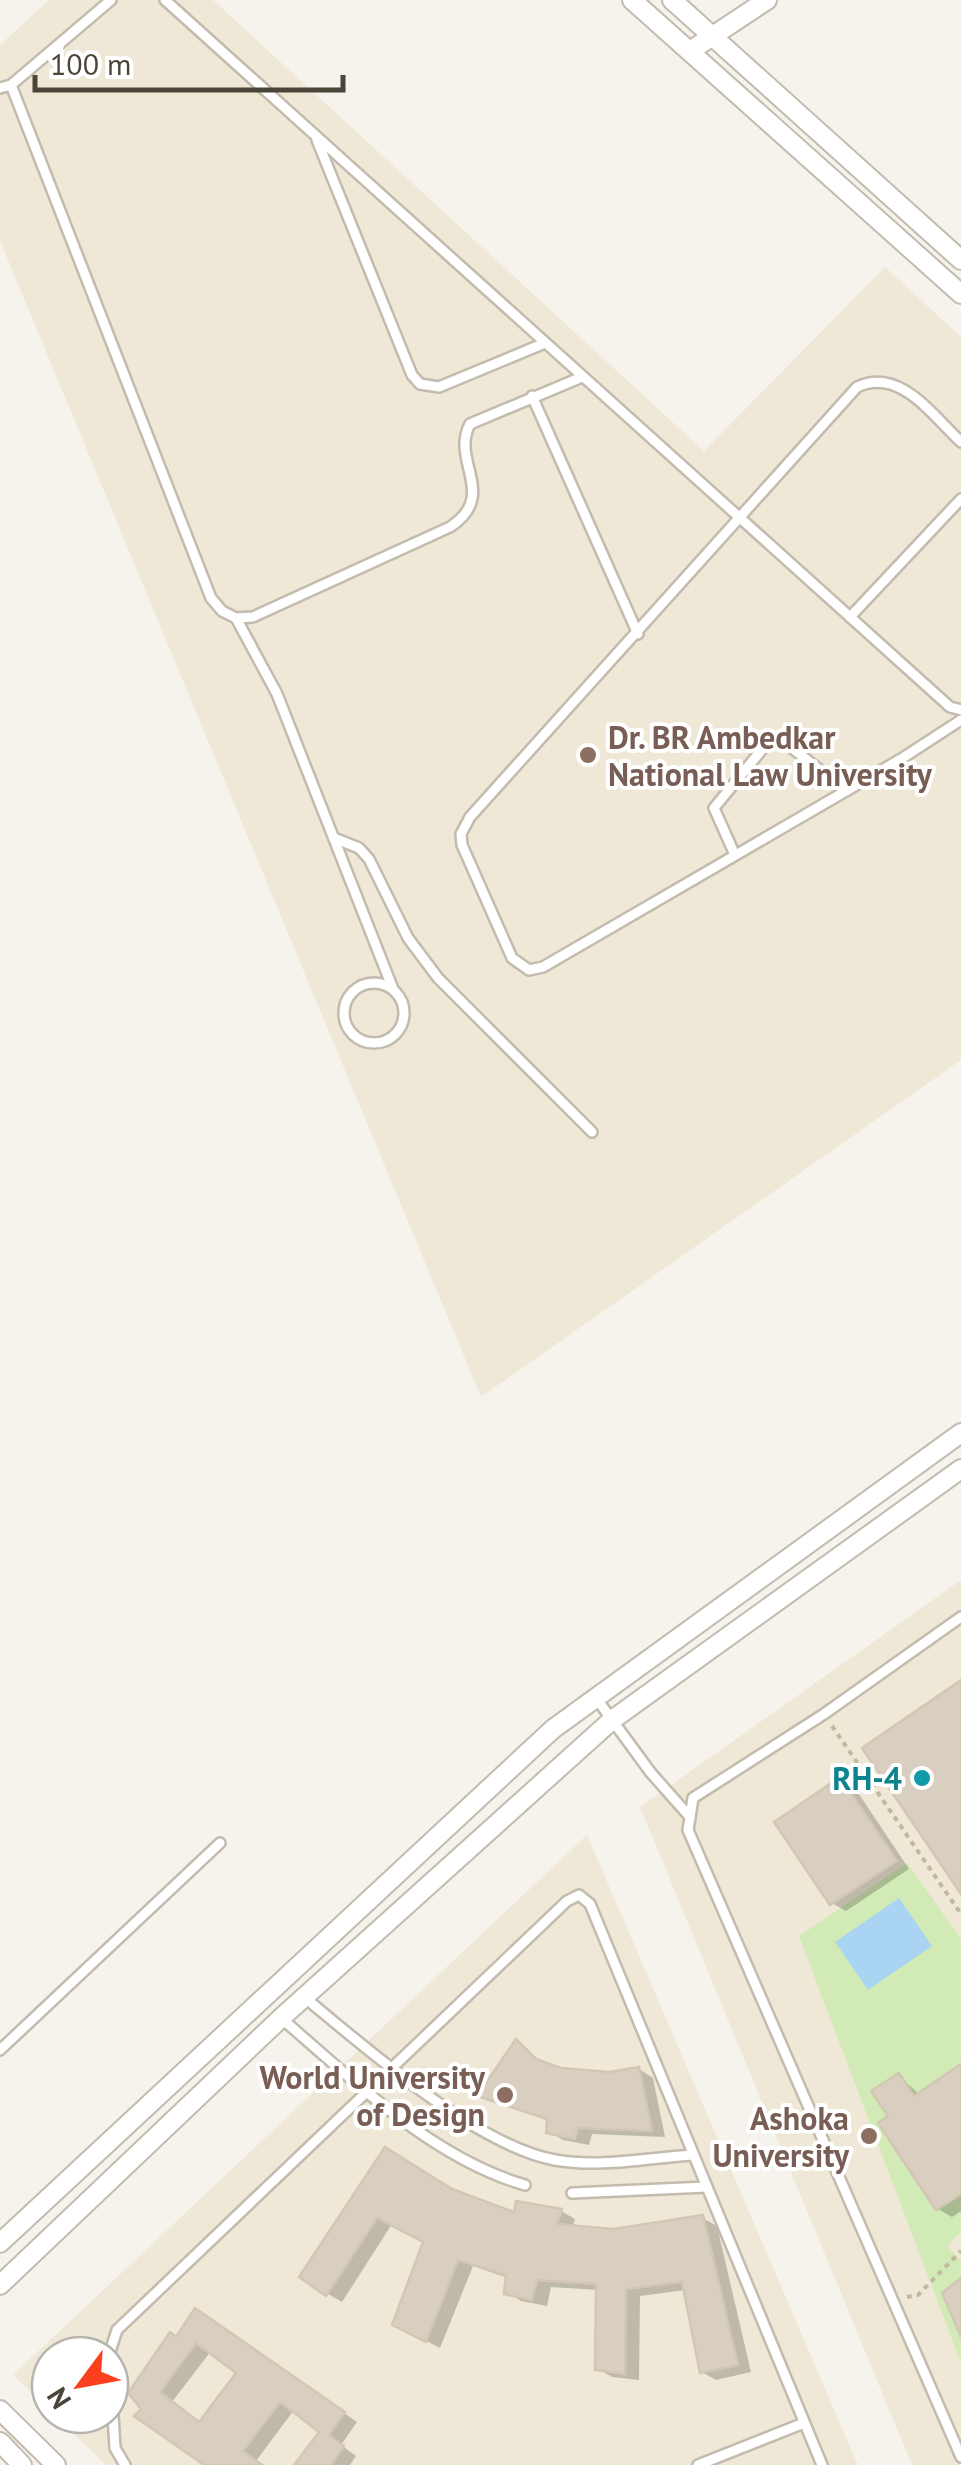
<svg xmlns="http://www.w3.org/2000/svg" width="961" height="2465" viewBox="0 0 961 2465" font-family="'PT Sans',sans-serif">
	<rect width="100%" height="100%" fill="#f6f3ec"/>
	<g fill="#efe8d6">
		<path d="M49 0H213L704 451 885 267 961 337V1060L481 1397 0 241V45Z"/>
		<path d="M961 1580V2465H912L640 1807Z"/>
		<path d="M587 1835 858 2465H106L55 2415H110V2355H50V2410L13 2375Z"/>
	</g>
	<path fill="#d2eab5" d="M907 1863 961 1939V2232L947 2246 961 2261V2363L799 1936Z"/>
	<path fill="#a9d4f2" d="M899 1898 932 1946 868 1990 835 1942Z"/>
	<g fill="#0003" fill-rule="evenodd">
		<path d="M840 1780 855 1788 909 1869 846 1911 832 1903Z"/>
		<path d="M516 2043 545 2065 560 2071 609 2074 639 2069 653 2078 665 2137 592 2134 589 2145 563 2140 548 2131 549 2121 480 2095Z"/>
		<path d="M961 2067V2211L952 2217 938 2209 892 2116 899 2076 920 2095Z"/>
		<path d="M386 2150 454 2193 515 2215 561 2211 575 2219 572 2228 614 2231 702 2218 717 2226 751 2372 716 2380 702 2372 686 2290 640 2296 639 2380 612 2377 597 2368 598 2290 551 2287 547 2306 521 2301 507 2292 508 2278 473 2266 440 2348 409 2332 426 2242 392 2224 342 2302 328 2294Z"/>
		<path d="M210 2320 357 2422 341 2445 356 2456 350 2465H297L322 2431 294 2410 256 2461 261 2465H209L138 2415 177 2340ZM211 2351 239 2372 201 2423 172 2402Z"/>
	</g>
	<g fill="#d8cfc1" stroke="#d3c7b4" stroke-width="2.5" fill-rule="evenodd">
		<path d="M961 1680V1894L862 1748Z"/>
		<path d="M840 1777 897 1861 830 1905 774 1822Z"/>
		<path d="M516 2039 536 2059 561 2068 609 2072 639 2067 652 2131 578 2128 575 2139 546 2133 547 2119 477 2096Z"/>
		<path d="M961 2064V2194L936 2210 878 2123 888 2116 871 2091 899 2073 914 2096Z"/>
		<path d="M385 2147 452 2189 514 2212 516 2201 562 2209 557 2224 614 2229 703 2215 738 2365 700 2373 682 2282 626 2289 625 2374 595 2370 596 2284 537 2280 532 2300 504 2294 506 2275 458 2260 426 2342 392 2325 423 2242 377 2218 326 2296 299 2277Z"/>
		<path d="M961 2278V2337L942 2293Z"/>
		<path d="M195 2308 345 2412 329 2435 344 2446 331 2465H294L319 2432 280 2402 243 2451 262 2465H204L134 2416 141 2409 128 2393 170 2332 176 2337ZM196 2343 236 2373 199 2422 160 2392Z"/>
	</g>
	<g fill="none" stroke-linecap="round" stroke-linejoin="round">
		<g stroke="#c2bbae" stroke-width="14">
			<g id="lane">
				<path d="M165 0 950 707 961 710"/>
				<path d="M11 85 211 598 222 611 236 618 253 617 450 527C499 495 450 461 470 424L582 377"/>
				<path d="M0 88 11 85 111 0"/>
				<path d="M317 140 412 375 420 384 439 387 545 343"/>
				<path d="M532 396 638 634"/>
				<path d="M961 442C932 415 900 367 857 387L470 817 461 834 462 845 512 958 529 970 543 967 901 759 961 720"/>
				<path d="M850 617 961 499"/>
				<path d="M236 618 277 694 393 989"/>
				<path d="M334 838 359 848 369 859 408 938 438 978 592 1132"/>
				<path d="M735 855 714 808 769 741 782 740 846 791"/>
				<circle cx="374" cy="1013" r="30"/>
				<path d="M961 1617 824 1714 693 1798 688 1830 961 2457"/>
				<path d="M596 1698 651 1773 690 1817"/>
				<path d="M304 1997C366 2048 477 2146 555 2160 599 2168 648 2158 693 2155"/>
				<path d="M281 2018C353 2080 432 2158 525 2185"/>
				<path d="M0 2050 220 1843"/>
				<path d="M572 2193 707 2187"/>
				<path d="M109 2355 117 2330 567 1901 579 1895 590 1904 822 2465"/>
				<path d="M110 2366 115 2448 125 2465"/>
				<path d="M698 2465 804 2423"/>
			</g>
		</g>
		<g stroke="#c2bbae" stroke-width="22">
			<g id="street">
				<path d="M632 0 961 294"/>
				<path d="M672 0 961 260"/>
				<path d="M690 51 767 0"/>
				<path d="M0 2243 553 1729 961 1433"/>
				<path d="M0 2285 281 2018 612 1720 961 1469"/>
				<path d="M0 2410 56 2465"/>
				<path d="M0 2442 22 2465"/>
			</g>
		</g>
		<g stroke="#c4b79f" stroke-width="4" stroke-dasharray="5 5" stroke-linecap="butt">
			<path d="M832 1726 961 1914"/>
			<path d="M907 2297 918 2295 961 2251"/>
		</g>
		<use href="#lane" stroke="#fff" stroke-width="9"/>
		<use href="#street" stroke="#fff" stroke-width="18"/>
	</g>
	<g fill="#8d6e63" stroke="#fff" stroke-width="4">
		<circle cx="588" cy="755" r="10"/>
		<circle cx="505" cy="2095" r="10"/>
		<circle cx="869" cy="2136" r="10"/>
	</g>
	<circle fill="#0f9aa8" stroke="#fff" stroke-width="4" cx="922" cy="1778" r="10"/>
	<g text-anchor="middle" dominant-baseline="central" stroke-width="8" stroke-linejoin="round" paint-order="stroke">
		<g font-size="32" font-weight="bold" fill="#785e54" stroke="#fff" text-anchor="end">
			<text x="608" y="737" text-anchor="start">Dr. BR Ambedkar<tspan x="608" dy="37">National Law University</tspan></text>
			<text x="485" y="2077">World University<tspan x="485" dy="37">of Design</tspan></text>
			<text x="849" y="2118">Ashoka<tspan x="849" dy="37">University</tspan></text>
		</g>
		<g font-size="32" font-weight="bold" fill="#0d838f" stroke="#fff" text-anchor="end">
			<text x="902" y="1778">RH-4</text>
		</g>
	</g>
	<g transform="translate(80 2385) rotate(238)"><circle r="48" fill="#ffffff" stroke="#b7b4b0" stroke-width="2.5"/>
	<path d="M0-8L18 38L0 25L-18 38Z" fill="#fc3f1d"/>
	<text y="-15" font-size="28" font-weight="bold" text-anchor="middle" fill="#4b4439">N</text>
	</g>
	<path d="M35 75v15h308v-15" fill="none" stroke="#4b4439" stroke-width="5"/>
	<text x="50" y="75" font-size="30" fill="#4b4439" stroke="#ffffff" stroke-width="8" paint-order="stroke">100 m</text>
</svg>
